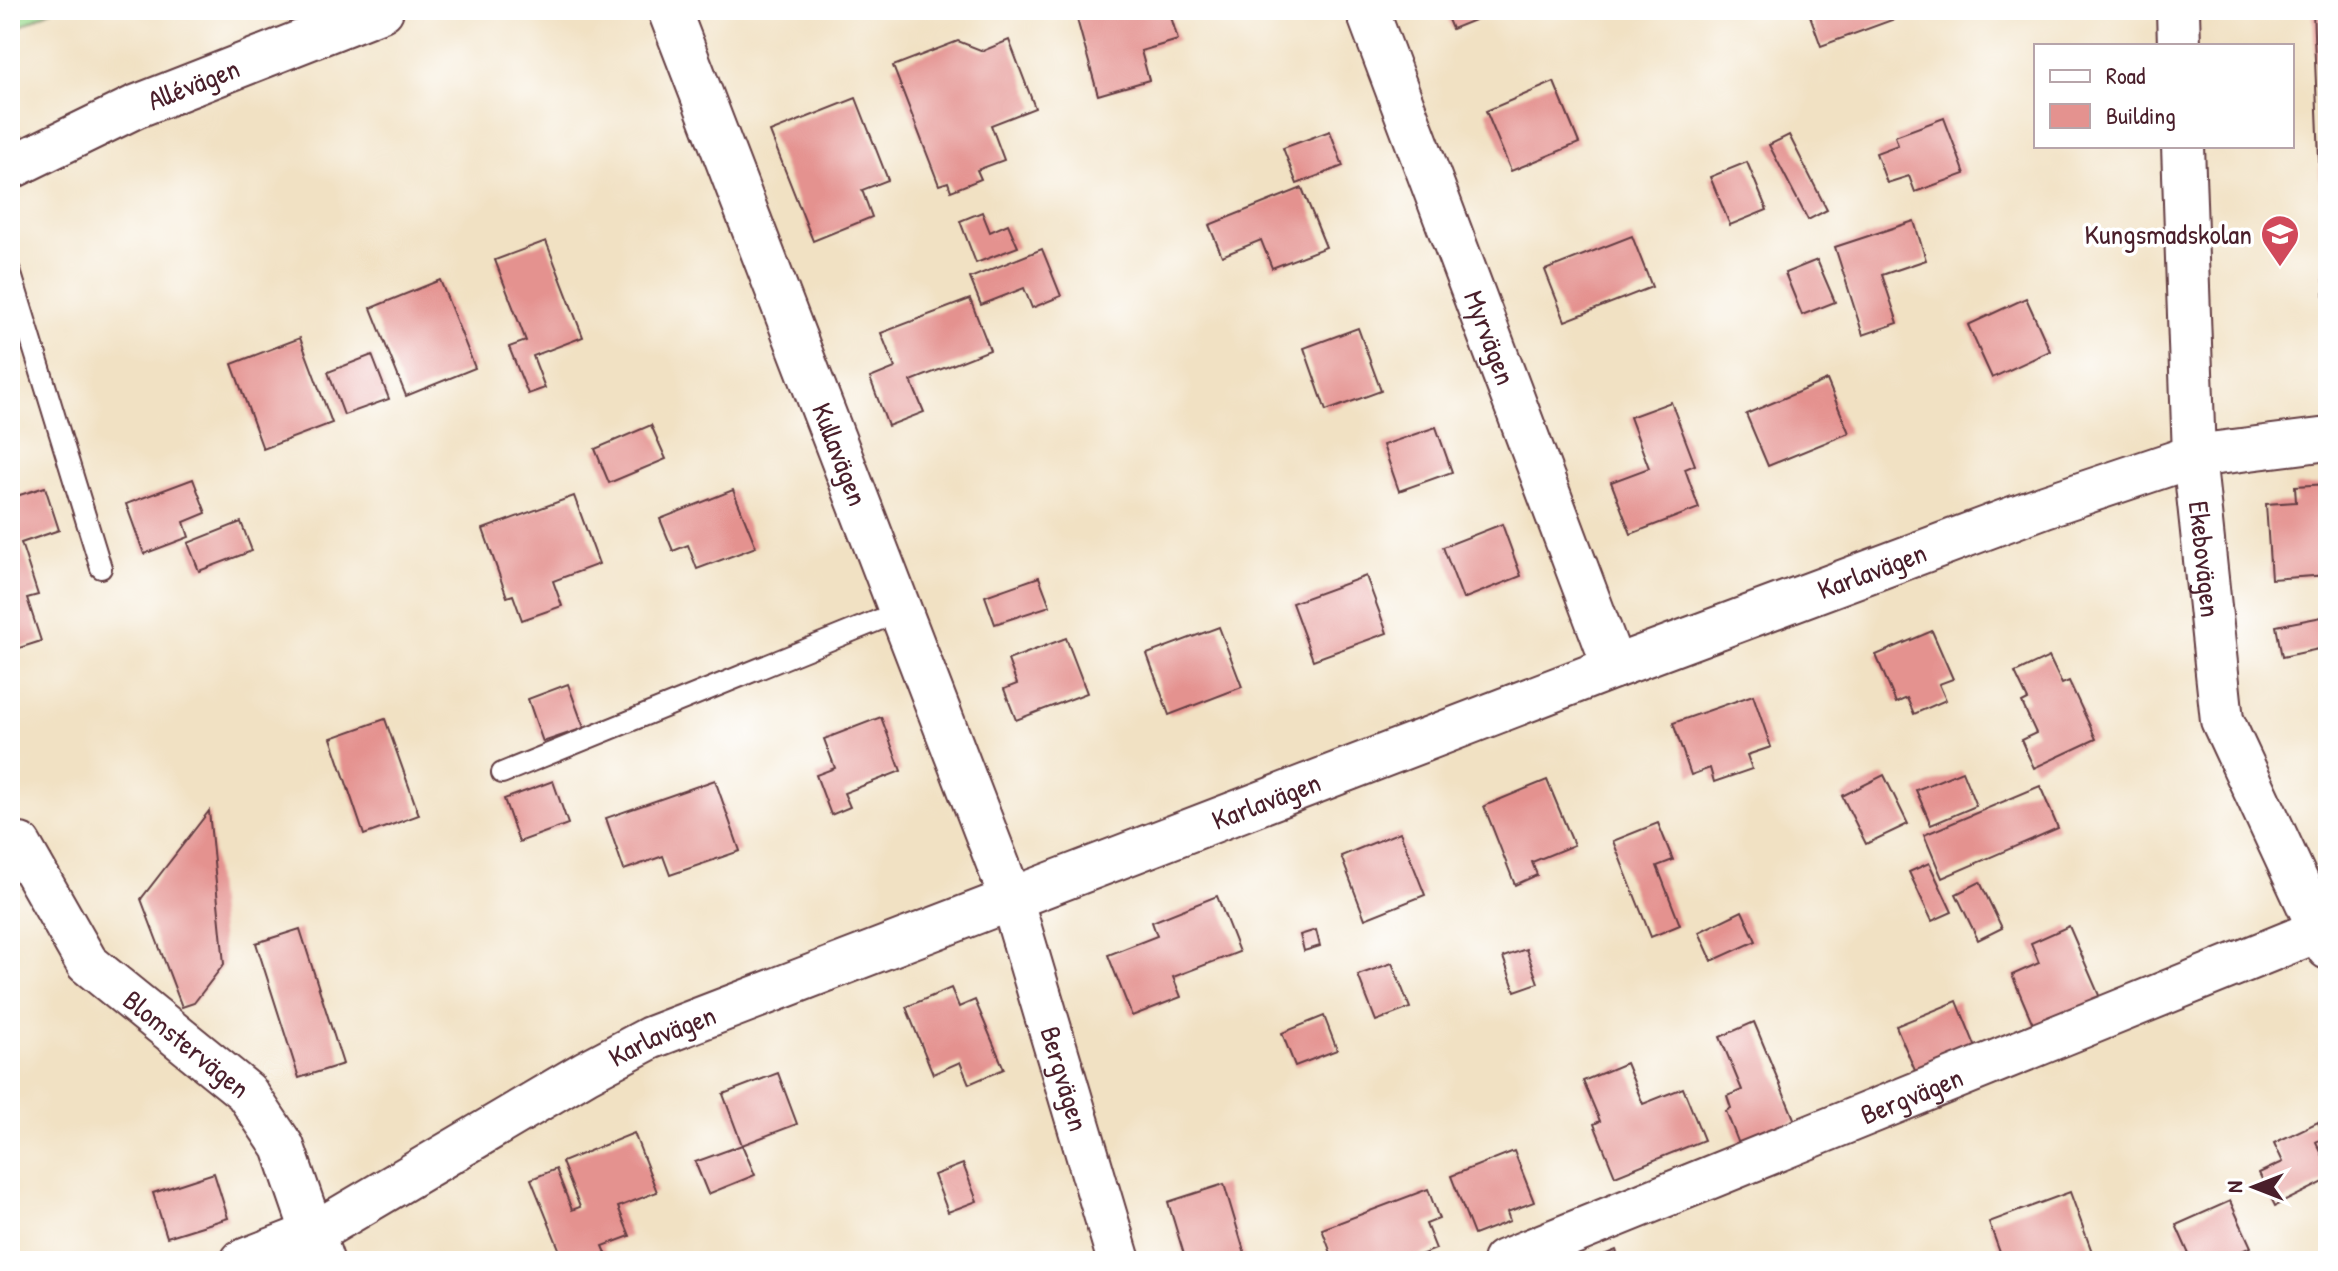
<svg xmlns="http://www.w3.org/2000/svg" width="2338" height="1271" viewBox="0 0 2338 1271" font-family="'Patrick Hand',sans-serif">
	<rect width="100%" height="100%" fill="#fff"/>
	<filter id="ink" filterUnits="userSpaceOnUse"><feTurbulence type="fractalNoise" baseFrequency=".0125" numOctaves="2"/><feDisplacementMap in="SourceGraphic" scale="16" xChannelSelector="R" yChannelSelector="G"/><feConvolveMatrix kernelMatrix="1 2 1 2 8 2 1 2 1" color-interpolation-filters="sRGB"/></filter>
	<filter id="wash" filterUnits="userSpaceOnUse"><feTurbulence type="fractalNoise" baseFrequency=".006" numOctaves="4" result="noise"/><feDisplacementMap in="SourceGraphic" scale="32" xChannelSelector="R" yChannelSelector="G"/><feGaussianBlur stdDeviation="1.8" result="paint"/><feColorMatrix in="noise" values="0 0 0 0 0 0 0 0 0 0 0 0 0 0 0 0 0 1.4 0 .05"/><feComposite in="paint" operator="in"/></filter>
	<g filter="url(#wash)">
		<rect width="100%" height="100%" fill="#f1e1c3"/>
		<path fill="#9ede93" stroke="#747e5f" stroke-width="2" d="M10 10H52L10 32Z"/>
		<g id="blocks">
			<g fill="#e4928f">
				<path d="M1083 10H1169L1178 40 1141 51 1149 80 1098 95 1075 12Z"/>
				<path d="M1444 10H1499L1452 29Z"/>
				<path d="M1808 10H1910L1911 13 1821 46Z"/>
				<path d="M2313 10H2328V309H2325Z"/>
				<path d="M1009 40 1035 108 991 125 1004 160 977 170 981 179 951 191 948 182 939 185 893 66 958 41 983 51Z"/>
				<path d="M1554 82 1579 143 1511 171 1486 111Z"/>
				<path d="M856 98 888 180 862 190 872 217 813 241 770 132Z"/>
				<path d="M1944 118 1965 174 1915 192 1909 176 1887 183 1876 153 1898 145 1895 136Z"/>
				<path d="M1330 131 1343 166 1297 184 1283 148Z"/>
				<path d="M1789 135 1827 210 1808 220 1769 145Z"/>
				<path d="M1747 162 1767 210 1730 225 1710 177Z"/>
				<path d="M1302 188 1326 247 1272 268 1261 240 1222 256 1209 225Z"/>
				<path d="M982 212 990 232 1008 224 1018 247 976 263 960 221Z"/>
				<path d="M1914 221 1926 260 1882 275 1898 323 1863 335 1835 247Z"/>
				<path d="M1632 236 1652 287 1565 321 1545 270Z"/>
				<path d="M546 241 583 337 533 356 545 388 528 394 509 347 526 341 495 260Z"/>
				<path d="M1042 249 1061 296 1032 308 1024 288 981 305 970 278Z"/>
				<path d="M1817 260 1835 302 1802 315 1785 273Z"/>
				<path d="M440 280 475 368 406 396 371 308Z"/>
				<path d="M2026 298 2050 351 1992 378 1968 325Z"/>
				<path d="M970 299 990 350 911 381 924 412 888 426 870 378 895 368 881 333Z"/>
				<path d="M1358 328 1381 391 1326 411 1304 348Z"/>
				<path d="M300 338 332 423 263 449 232 364Z"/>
				<path d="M372 355 389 399 344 415 328 372Z"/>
				<path d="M1827 380 1849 433 1768 466 1746 414Z"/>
				<path d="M1671 402 1695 465 1685 469 1699 508 1631 534 1611 482 1649 468 1630 417Z"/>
				<path d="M651 425 666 459 609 483 595 449Z"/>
				<path d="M1436 427 1452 472 1399 491 1383 445Z"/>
				<path d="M193 479 206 513 184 522 189 537 144 554 126 504Z"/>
				<path d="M2328 484V575L2271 579 2266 504 2296 502 2295 486Z"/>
				<path d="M45 487 59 530 21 543 38 595 27 598 41 641 10 651V498Z"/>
				<path d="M733 490 756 547 697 569 688 545 673 551 660 519Z"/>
				<path d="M574 496 599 564 553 581 562 606 522 620 513 595 507 597 483 529Z"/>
				<path d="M241 522 252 551 199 571 188 543Z"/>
				<path d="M1502 524 1521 576 1463 599 1443 547Z"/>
				<path d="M1366 576 1387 633 1313 660 1292 603Z"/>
				<path d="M1039 577 1050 606 995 624 985 596Z"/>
				<path d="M2327 616 2328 647 2282 657 2276 626Z"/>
				<path d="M1219 627 1242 687 1169 715 1147 654Z"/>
				<path d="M1932 631 1953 679 1939 684 1946 700 1914 714 1907 698 1896 703 1876 655Z"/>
				<path d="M1066 638 1087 693 1016 720 1004 689 1017 684 1008 660Z"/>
				<path d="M2049 657 2062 684 2069 681 2096 739 2034 768 2021 740 2036 733 2022 703 2028 700 2015 673Z"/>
				<path d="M568 684 584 728 543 742 528 699Z"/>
				<path d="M1753 695 1771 747 1747 755 1752 769 1714 782 1710 768 1691 775 1673 723Z"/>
				<path d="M881 717 901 771 844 793 850 807 831 815 816 775 835 768 824 739Z"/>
				<path d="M385 719 419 815 364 835 331 738Z"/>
				<path d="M1962 771 1976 806 1931 825 1916 790Z"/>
				<path d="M1884 775 1908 824 1866 844 1842 796Z"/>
				<path d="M715 780 740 851 670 875 663 856 624 870 606 818Z"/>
				<path d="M1547 780 1574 845 1532 862 1537 875 1515 885 1484 806Z"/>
				<path d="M553 781 568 824 519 842 504 799Z"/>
				<path d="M2040 786 2058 828 1942 878 1924 835Z"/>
				<path d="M209 811 224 964 194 1003 182 1007 141 899Z"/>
				<path d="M1658 823 1673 860 1657 866 1680 925 1651 937 1613 841Z"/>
				<path d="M1400 832 1425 895 1365 919 1341 856Z"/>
				<path d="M1929 863 1952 912 1932 921 1909 872Z"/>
				<path d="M1980 882 2002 928 1978 940 1956 894Z"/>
				<path d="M1217 896 1239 952 1173 977 1181 997 1132 1016 1108 955 1157 936 1152 922Z"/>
				<path d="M1742 911 1756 941 1712 961 1699 932Z"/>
				<path d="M2069 926 2101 1000 2035 1029 2012 975 2039 963 2031 943Z"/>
				<path d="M300 929 343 1064 299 1078 256 943Z"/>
				<path d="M1316 930 1320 946 1304 951 1300 935Z"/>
				<path d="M1526 949 1538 983 1515 991 1503 957Z"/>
				<path d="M1392 963 1410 1008 1376 1021 1358 975Z"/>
				<path d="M951 988 959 1007 975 1000 1004 1069 969 1084 960 1062 933 1074 906 1007Z"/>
				<path d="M1957 1001 1976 1048 1916 1073 1896 1026Z"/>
				<path d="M1324 1016 1337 1050 1295 1066 1282 1033Z"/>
				<path d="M1754 1022 1795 1121 1739 1144 1726 1111 1731 1108 1727 1096 1742 1090 1720 1037Z"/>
				<path d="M1626 1063 1643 1104 1683 1088 1704 1140 1615 1176 1594 1124 1600 1121 1583 1081Z"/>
				<path d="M778 1073 797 1124 742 1145 723 1094Z"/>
				<path d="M2318 1122 2325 1137 2316 1142 2328 1166V1180L2275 1206 2259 1173 2283 1162 2274 1143Z"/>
				<path d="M634 1133 657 1192 618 1207 630 1236 603 1246 606 1253 585 1261H564L531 1179 556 1169 572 1210 580 1207 562 1162Z"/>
				<path d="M742 1145 755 1175 708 1194 695 1162Z"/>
				<path d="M1514 1151 1534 1202 1507 1212 1510 1221 1474 1235 1451 1176Z"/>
				<path d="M963 1164 977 1201 948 1212 934 1175Z"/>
				<path d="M214 1173 228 1218 167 1237 153 1193Z"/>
				<path d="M1224 1184 1247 1261H1186L1168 1202Z"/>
				<path d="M1428 1189 1439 1219 1426 1224 1436 1249 1405 1261H1334L1322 1229Z"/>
				<path d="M2070 1192 2092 1252 2068 1261H2003L1989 1222Z"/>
				<path d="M2230 1201 2251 1247 2219 1261H2192L2176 1225Z"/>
				<path d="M1616 1250 1620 1261H1589Z"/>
			</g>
		</g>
	</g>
	<g filter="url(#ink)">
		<use href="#blocks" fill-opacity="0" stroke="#633c42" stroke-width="2"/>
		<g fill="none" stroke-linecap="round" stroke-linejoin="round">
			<g stroke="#633c42" stroke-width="24">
				<g id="lane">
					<path d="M10 271 101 568"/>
					<path d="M502 773 901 611"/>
				</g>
			</g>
			<g stroke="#633c42" stroke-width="46">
				<g id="street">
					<path id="s1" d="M669 10 1011 898 1119 1261"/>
					<path id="s2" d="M1367 10 1614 667"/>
					<path d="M2178 10 2179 46"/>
					<path id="s3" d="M2183 146 2194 456 2222 720 2328 948"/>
					<path id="s4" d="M10 168 135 107 382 10"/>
					<path id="s5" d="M20 845 87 963 246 1092 283 1147 322 1260"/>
					<path id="s6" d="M242 1261 314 1233 586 1072 650 1038 1614 667 2045 506 2194 456 2328 439"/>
					<path id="s7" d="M1504 1261 2320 930"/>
				</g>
			</g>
			<use href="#lane" stroke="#fff" stroke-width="20"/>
			<use href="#street" stroke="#fff" stroke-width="42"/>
		</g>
	</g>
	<defs>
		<g id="school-pin" transform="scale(2)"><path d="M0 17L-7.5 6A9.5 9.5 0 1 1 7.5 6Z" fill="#d1495b" stroke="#fff"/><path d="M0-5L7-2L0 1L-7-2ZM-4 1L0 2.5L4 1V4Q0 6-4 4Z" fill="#fff"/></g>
	</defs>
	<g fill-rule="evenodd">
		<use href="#school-pin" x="2280" y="234"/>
	</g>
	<g text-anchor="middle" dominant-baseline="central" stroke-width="7" stroke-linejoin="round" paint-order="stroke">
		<g font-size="28" fill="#4a1f2b" stroke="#fff">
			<text stroke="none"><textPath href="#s4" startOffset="202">Allévägen</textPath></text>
			<text stroke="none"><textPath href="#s2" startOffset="350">Myrvägen</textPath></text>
			<text stroke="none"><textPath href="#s1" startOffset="476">Kullavägen</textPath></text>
			<text stroke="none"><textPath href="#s3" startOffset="414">Ekebovägen</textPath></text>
			<text stroke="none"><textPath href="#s6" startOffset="1774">Karlavägen</textPath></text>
			<text stroke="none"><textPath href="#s6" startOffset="1126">Karlavägen</textPath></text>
			<text stroke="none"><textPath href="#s6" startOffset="478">Karlavägen</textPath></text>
			<text stroke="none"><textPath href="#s5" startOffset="264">Blomstervägen</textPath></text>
			<text stroke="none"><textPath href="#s1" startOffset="1140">Bergvägen</textPath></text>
			<text stroke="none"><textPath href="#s7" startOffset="440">Bergvägen</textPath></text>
		</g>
		<g font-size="28" fill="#4a1f2b" stroke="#fff" text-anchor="end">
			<text x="2252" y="234">Kungsmadskolan</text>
		</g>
	</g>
	<rect width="2338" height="1271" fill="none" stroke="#fff" stroke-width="40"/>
	<rect x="2034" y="44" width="260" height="104" fill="#ffffff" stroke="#b7a5aa" stroke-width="2"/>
	<rect x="2050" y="70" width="40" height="12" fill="#ffffff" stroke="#b7a5aa" stroke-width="2"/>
	<text x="2106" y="84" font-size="24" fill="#4a1f2b">Road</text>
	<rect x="2050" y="104" width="40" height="24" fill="#e4928f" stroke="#b7a5aa" stroke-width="2"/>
	<text x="2106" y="124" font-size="24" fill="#4a1f2b">Building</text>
	<g transform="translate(2254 1187) rotate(270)" stroke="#ffffff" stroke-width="6" paint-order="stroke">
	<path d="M0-6L14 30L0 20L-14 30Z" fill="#4a1f2b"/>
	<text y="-12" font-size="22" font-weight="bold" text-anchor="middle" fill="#4a1f2b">N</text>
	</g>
</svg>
